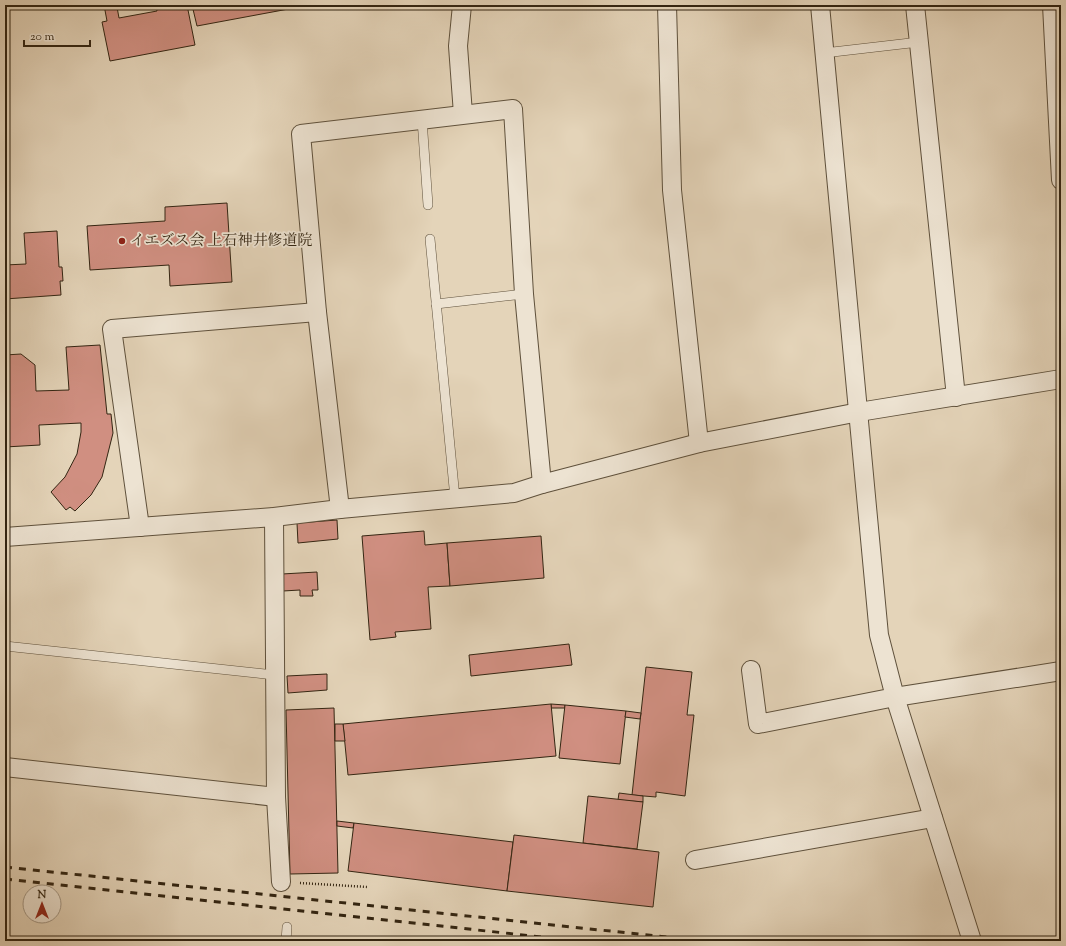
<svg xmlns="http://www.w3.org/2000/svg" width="1066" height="946" viewBox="0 0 1066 946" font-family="'Sorts Mill Goudy','Noto Serif JP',serif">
	<rect width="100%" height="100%" fill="#e4d4b9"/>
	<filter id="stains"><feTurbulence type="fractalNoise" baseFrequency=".005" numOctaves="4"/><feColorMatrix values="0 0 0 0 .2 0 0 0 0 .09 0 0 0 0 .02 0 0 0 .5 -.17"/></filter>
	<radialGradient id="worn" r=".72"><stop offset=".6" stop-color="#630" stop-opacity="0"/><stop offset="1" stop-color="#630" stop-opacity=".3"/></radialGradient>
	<g fill="#d08f81" stroke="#332512">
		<path d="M104 5H128L117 7 119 18 157 11 156 5H187L195 45 110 61 102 22 107 21Z"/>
		<path d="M192 5H310L197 26Z"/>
		<path d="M227 203 232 282 170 286 169 265 90 270 87 226 165 221V207Z"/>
		<path d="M57 231 59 267H62L63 281H60L61 295 5 299V265L26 264 24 233Z"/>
		<path d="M100 345 107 414H111L113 433 102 477 91 495 75 511 70 507 66 510 51 492 65 477 77 454 81 432V423L39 425 40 445 5 447V355L21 354 35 365 36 391 69 390 66 347Z"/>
		<path d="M337 520 338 539 298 543 297 523Z"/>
		<path d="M424 531 425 545 447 543 450 586 428 587 431 629 395 632 396 637 370 640 362 536Z"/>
		<path d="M541 536 544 578 450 586 447 543Z"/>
		<path d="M317 572 318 590H312L313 596H300V590L283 591 282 574Z"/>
		<path d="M569 644 572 665 471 676 469 655Z"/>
		<path d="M646 667 692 672 687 715H694L685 796 656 792V797L632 795Z"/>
		<path d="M327 674V690L288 693 287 676Z"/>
		<path d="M551 704 565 705V708H551Z"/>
		<path d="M551 704 556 756 348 775 343 724Z"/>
		<path d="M565 705 626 711 620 764 559 758Z"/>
		<path d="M334 708 338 873 290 874 286 710Z"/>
		<path d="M626 711 641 713 640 719 625 717Z"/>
		<path d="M335 724H343L345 741H335Z"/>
		<path d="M619 793 643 796V802L618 800Z"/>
		<path d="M588 796 643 802 637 849 583 843Z"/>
		<path d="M337 821 354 823 353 828 337 826Z"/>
		<path d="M354 823 513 842 507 891 348 871Z"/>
		<path d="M514 835 659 852 653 907 507 891Z"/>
	</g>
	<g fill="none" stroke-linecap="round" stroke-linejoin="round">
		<g stroke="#5f513c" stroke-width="10">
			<g id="lane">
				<path d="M824 53 919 42"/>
				<path d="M422 119 428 205"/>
				<path d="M430 239 455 498"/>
				<path d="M436 304 524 294"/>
				<path d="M5 646 274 675"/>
				<path d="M286 941 287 927"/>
			</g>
		</g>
		<g stroke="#5f513c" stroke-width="20">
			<g id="street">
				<path d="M462 5 458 46 463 114"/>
				<path d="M667 5 672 190 699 443"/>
				<path d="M820 5 879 635 895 697 972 941"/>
				<path d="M915 5 956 397"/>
				<path d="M1052 5 1061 180"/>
				<path d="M340 509 317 312 301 134 513 109 524 294 542 484"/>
				<path d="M274 517 276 797 281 882"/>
				<path d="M140 527 112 329 317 312"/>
				<path d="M5 537 274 517 340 509 514 493 542 484 699 443 859 412 1061 379"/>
				<path d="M751 670 758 724 895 697 1061 671"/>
				<path d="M5 767 276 797"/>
				<path d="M695 860 933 818"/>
			</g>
		</g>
		<path stroke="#332512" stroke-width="2.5" stroke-dasharray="1 2" stroke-linecap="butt" d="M300 883 368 887"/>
		<use href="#lane" stroke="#ede3d2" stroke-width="9"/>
		<use href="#street" stroke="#ede3d2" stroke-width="18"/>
		<g stroke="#332512" stroke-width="3" stroke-dasharray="7 7" stroke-linecap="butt">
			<path d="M5 867 704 941"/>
			<path d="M5 879 579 941"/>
		</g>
	</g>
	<circle fill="#8f2418" stroke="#ede3d2" stroke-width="1.5" cx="122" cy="241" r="4"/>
	<g text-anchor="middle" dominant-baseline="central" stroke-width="3.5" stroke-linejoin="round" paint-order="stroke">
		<g font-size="15" fill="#332512" stroke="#ede3d2" text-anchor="start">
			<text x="130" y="241">イエズス会 上石神井修道院</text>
		</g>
	</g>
	<rect width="1066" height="946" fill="none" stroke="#e4d4b9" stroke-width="20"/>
	<rect x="6" y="6" width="1054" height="934" fill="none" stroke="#332512" stroke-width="2"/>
	<rect x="10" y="10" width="1046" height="926" fill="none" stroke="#332512"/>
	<g transform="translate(42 904)"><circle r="19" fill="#ede3d2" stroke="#a39785"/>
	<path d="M0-3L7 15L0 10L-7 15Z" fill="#8f2418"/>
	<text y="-6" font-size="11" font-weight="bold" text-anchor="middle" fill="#332512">N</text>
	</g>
	<path d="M24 40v6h66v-6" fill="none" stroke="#332512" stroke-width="2"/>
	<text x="30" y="40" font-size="12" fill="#332512" stroke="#ede3d2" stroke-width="3" paint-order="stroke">20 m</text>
	<rect width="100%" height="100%" filter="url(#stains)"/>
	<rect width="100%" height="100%" fill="url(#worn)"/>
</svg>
